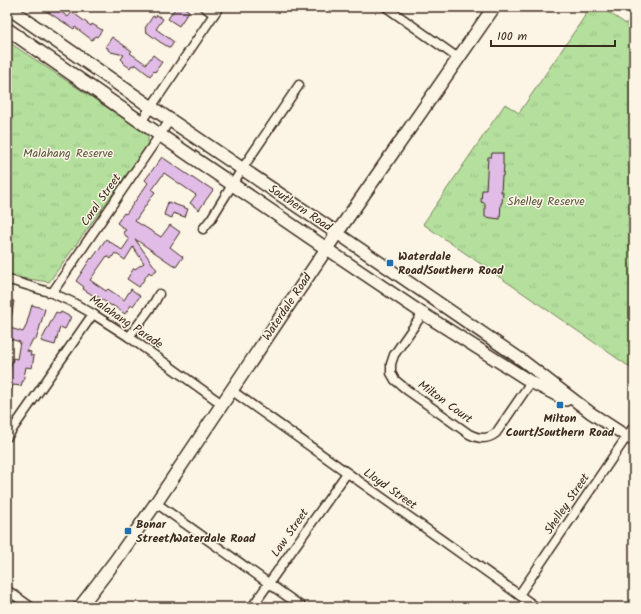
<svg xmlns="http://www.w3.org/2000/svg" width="641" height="614" viewBox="0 0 641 614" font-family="Kalam,sans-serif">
	<defs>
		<pattern id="park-tufts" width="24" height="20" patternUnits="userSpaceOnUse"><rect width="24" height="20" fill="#b4df9d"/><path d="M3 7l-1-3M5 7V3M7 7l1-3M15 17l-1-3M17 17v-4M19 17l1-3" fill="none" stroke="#9cc087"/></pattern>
	</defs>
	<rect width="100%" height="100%" fill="#fcf5e5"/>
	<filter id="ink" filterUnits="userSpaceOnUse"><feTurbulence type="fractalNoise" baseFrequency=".025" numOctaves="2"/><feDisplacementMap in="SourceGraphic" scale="8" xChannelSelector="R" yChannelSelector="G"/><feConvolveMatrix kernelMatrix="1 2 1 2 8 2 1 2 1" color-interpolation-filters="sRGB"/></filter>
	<g filter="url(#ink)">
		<g fill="url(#park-tufts)" stroke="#78845e">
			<path d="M591 7H601L626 24 632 15 634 17V370L423 224 505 104 519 113Z"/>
			<path d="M7 41 135 126 148 136V145L49 282 7 276Z"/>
		</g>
		<g fill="#e1bce6" stroke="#3b2a1e">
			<path d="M40 7H54L68 17 72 12 91 26 92 24 102 30 97 37 95 36 92 40 75 27 74 29Z"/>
			<path d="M176 7H183L189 11 179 26 168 19Z"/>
			<path d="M157 15 163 19 156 29 174 42 170 48 160 42 145 31 146 29 145 28 153 16 155 17Z"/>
			<path d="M112 37 132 51 130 53 146 64 153 55 162 62 155 72 154 71 150 76 135 64 134 66 132 65 130 68 123 63 124 62 121 59 124 55 111 52 108 50V48L105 47Z"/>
			<path d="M492 153H503V165H504L503 176H502L501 192H503L502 203H501L500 219 485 217V203L481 202 482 190H486L488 157H491Z"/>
			<path d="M162 157 203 185 204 184 213 190 199 210 190 203 196 195 164 173 152 190 155 192 135 221 161 237 170 225 180 232 170 247 183 257 176 267 135 239 157 270 151 274 149 272 139 287 127 279 134 268 135 269 144 263 133 247 125 260 115 253 111 259 107 256 90 280 106 291 108 289 124 300 131 289 140 296 133 306 131 305 125 314 112 305V306L107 303 95 295 94 296 83 289 84 287 76 281 91 258 92 259 106 239 122 250 129 240 123 232 126 230 117 223 124 213 126 214 148 183 145 180Z"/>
			<path d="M168 202 188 209 185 217 173 213 172 218 164 215Z"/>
			<path d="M7 300 14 301 11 319H7Z"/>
			<path d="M32 305 45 309 36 340 33 339 27 351 31 352 30 355 34 356 32 368 26 367 23 382H22L21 386 13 385 9 399H7V370H10L13 358 17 359 20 342 7 338V327L23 332 26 326Z"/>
			<path d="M56 312 60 314 61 312 71 317 65 329 60 327 55 345 41 341Z"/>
		</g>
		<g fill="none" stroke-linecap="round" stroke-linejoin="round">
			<g stroke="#3b2a1e" stroke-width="11">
				<g id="street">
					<path d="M204 7 214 14"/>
					<path d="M386 7 458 58"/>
					<path d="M141 122 219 7"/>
					<path d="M203 229 211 219 242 169 299 85"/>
					<path d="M7 280 13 281 52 293 72 302 93 314 129 337 222 404"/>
					<path d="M52 293 170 120"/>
					<path d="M422 313 419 319 394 355 391 364V373L395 380 407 390 469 434C479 439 487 440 496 433L531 382"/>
					<path d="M129 337 154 303 159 294"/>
					<path d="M231 390 536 607"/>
					<path d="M7 437 93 314"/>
					<path d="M156 503 302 607"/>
					<path d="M7 590 31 607"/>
					<path d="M519 595 634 426"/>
					<path d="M252 607 347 473"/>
				</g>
			</g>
			<g stroke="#3b2a1e" stroke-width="14">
				<g id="secondary">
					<path d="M337 233 522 360 591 413 634 441"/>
					<path d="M327 249 422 313 531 382 566 400"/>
				</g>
			</g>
			<g stroke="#3b2a1e" stroke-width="15">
				<g id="primary">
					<path d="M7 7 151 107 337 233"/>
					<path d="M7 29 141 122 327 249"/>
					<path d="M80 607 116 560 156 503 337 233 494 7"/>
				</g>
			</g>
			<use href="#street" stroke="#fcf5e5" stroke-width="8"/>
			<use href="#secondary" stroke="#fcf5e5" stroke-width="11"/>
			<use href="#primary" stroke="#fcf5e5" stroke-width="12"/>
		</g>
	</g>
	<g fill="#1f6fb2" stroke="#fcf5e5" stroke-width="1.5">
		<rect x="386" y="259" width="8" height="8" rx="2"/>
		<rect x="556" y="401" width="8" height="8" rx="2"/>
		<rect x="124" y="527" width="8" height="8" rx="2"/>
	</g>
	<g text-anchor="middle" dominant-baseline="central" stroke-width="3" stroke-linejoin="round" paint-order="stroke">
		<g font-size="12" fill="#59573e" stroke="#fcf5e5">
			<text x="68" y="153">Malahang Reserve</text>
			<text x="546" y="201">Shelley Reserve</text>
		</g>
		<g font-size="12" fill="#3b2a1e" stroke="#fcf5e5">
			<text transform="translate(101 200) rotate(-55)">Coral Street</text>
			<text transform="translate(300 208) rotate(34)">Southern Road</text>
			<text transform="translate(287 307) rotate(-56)">Waterdale Road</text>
			<text transform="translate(126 322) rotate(34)">Malahang Parade</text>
			<text transform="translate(445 402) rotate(36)">Milton Court</text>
			<text transform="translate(390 489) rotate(35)">Lloyd Street</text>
			<text transform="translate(567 504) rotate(-56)">Shelley Street</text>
			<text transform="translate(290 533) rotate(-55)">Law Street</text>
		</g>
		<g font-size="12" font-weight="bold" fill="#3b2a1e" stroke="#fcf5e5" text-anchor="start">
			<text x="398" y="256">Waterdale<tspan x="398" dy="14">Road/Southern Road</tspan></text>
			<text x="560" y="418" text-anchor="middle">Milton<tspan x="560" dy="14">Court/Southern Road</tspan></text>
			<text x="136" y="524">Bonar<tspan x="136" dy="14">Street/Waterdale Road</tspan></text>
		</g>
	</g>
	<rect width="641" height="614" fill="none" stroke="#fcf5e5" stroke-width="24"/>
	<rect x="12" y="12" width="617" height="590" fill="none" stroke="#3b2a1e" stroke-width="1.5" filter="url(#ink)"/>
	<path d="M491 40v6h124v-6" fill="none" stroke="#3b2a1e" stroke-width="2"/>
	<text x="497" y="40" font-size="12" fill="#3b2a1e" stroke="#fcf5e5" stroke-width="3" paint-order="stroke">100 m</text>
</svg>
